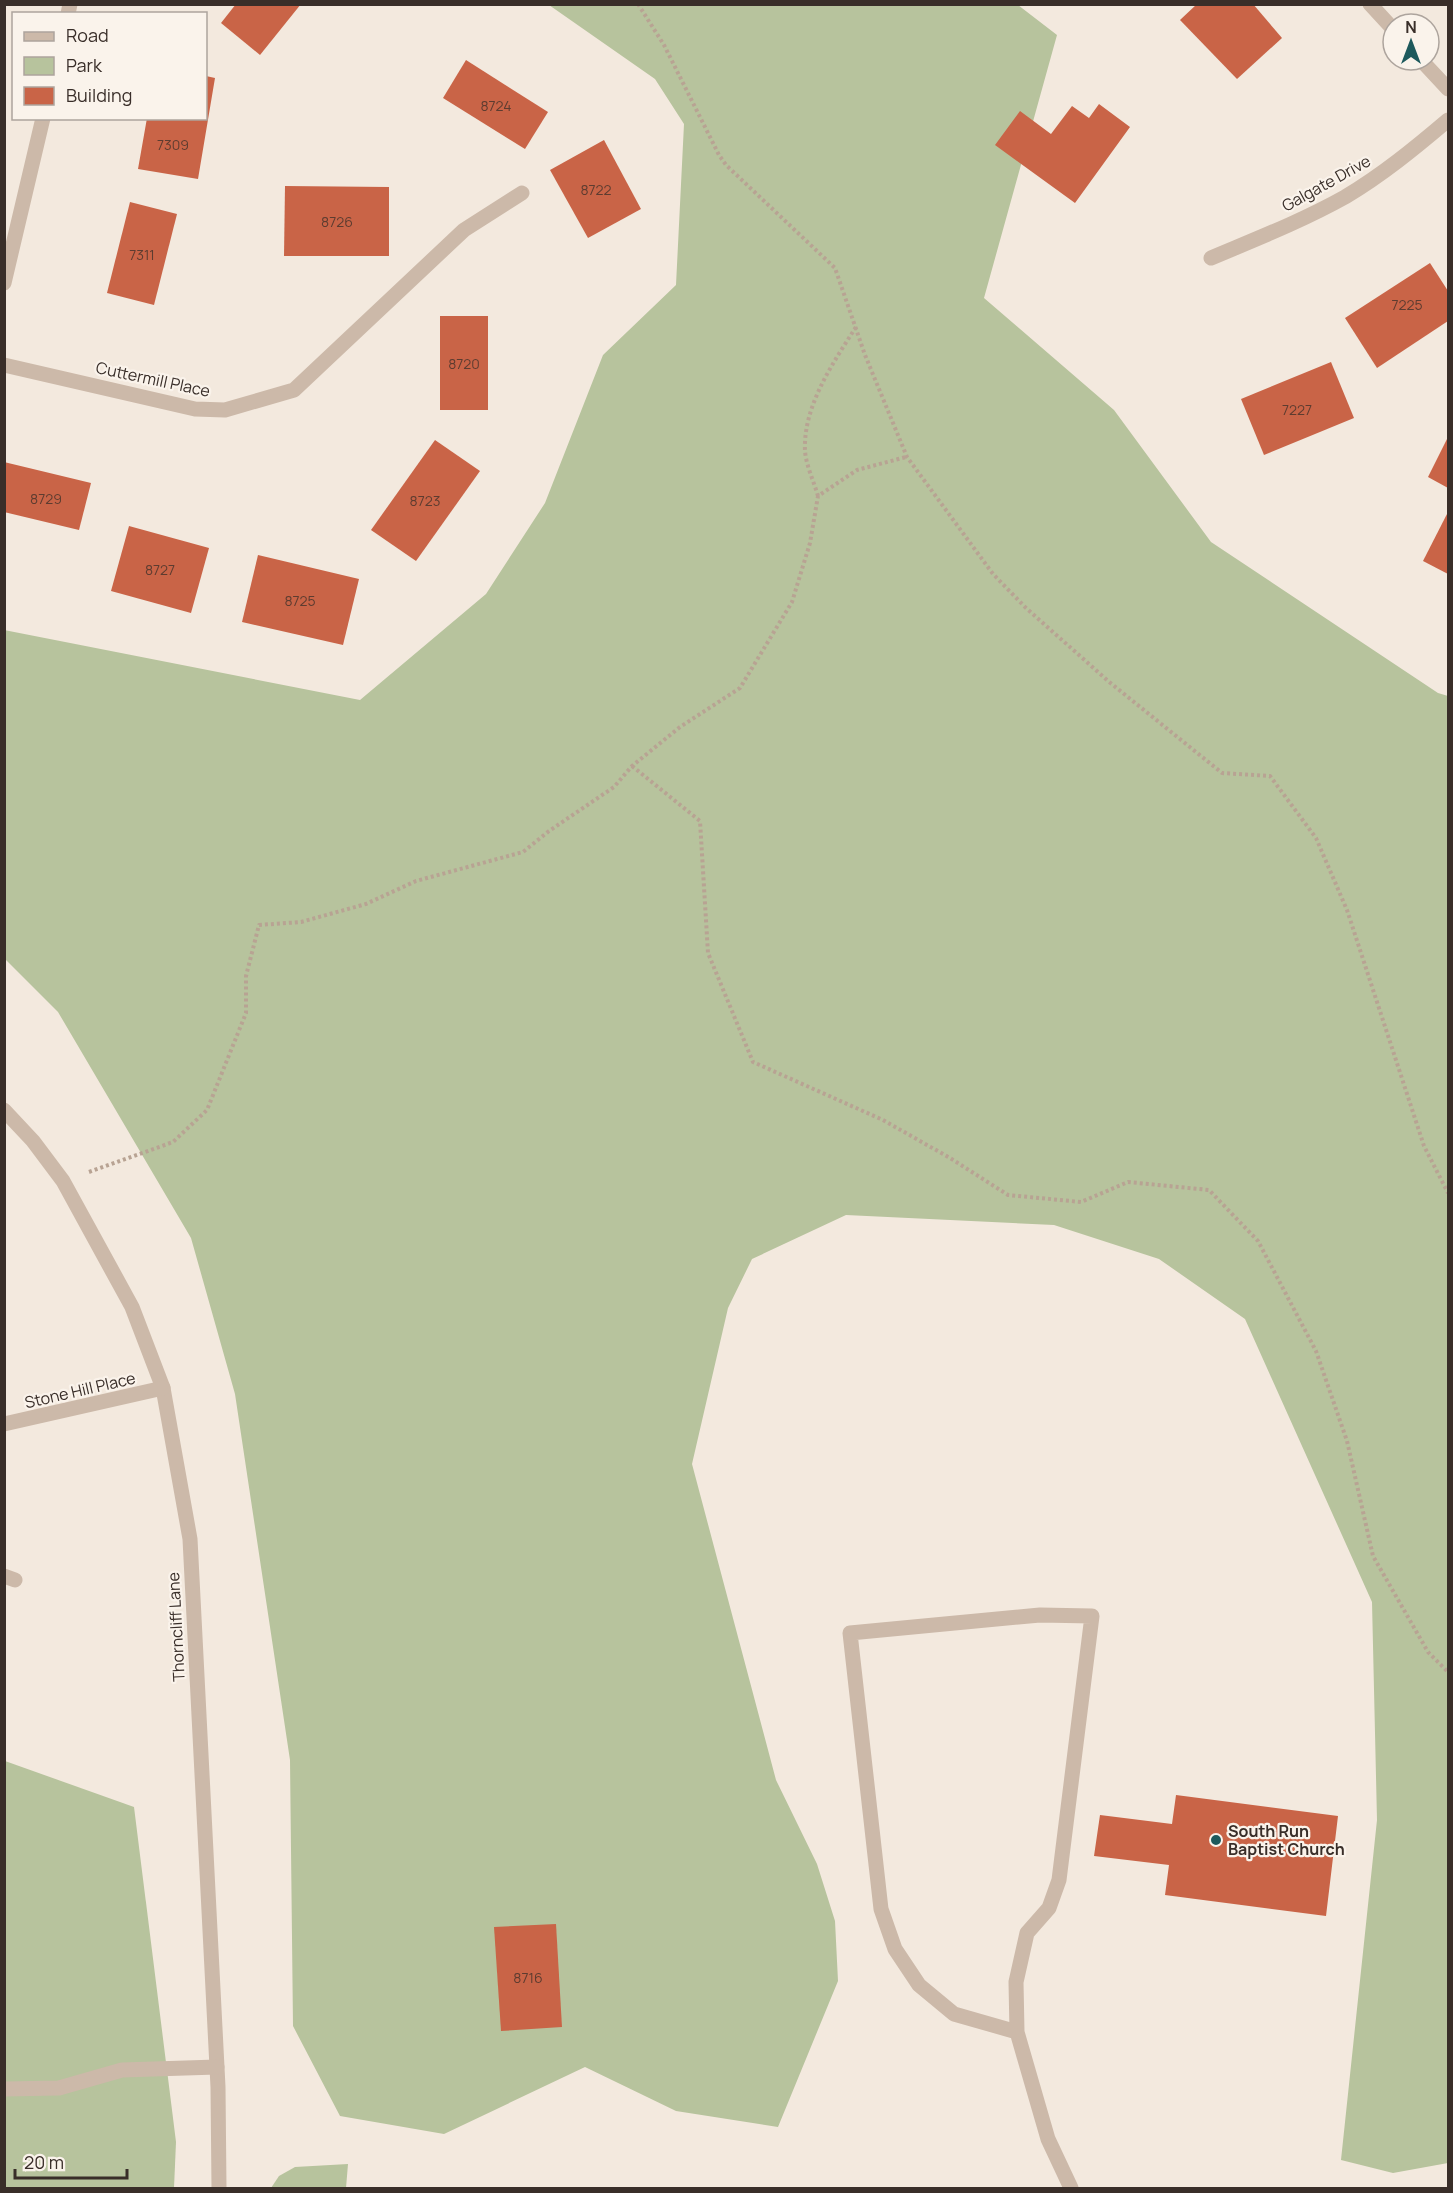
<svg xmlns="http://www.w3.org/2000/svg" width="1453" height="2193" viewBox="0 0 1453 2193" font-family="Manrope,sans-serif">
	<rect width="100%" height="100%" fill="#f3e9de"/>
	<g fill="#b7c39d">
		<path d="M549 5H1018L1057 35 984 298 1114 410 1211 542 1438 693 1448 696V2163L1393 2173 1341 2160 1377 1820 1372 1602 1245 1319 1159 1259 1054 1225 846 1215 752 1259 728 1308 692 1464 776 1780 817 1864 835 1921 838 1981 778 2127 676 2111 585 2067 444 2134 340 2116 293 2026 290 1760 235 1394 191 1238 58 1012 5 959 4 630 360 700 486 594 545 503 603 355 676 285 684 124 655 79Z"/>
		<path d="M5 1761 134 1807 176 2142 174 2188H5Z"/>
		<path d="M348 2164 346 2188H271L279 2176 295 2167Z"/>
	</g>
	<g fill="#c96447">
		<path d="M236 4H301L260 55 221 23Z"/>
		<path d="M1197 4H1253L1282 38 1237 79 1180 20Z"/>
		<path d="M466 60 548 112 525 149 443 98Z"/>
		<path d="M206 76 215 78 198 179 138 169 147 118H206Z"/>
		<path d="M1099 104 1130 127 1075 203 995 145 1020 111 1051 134 1072 106 1089 118Z"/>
		<path d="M604 140 641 209 588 238 550 170Z"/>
		<path d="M285 186 389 187V256H284Z"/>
		<path d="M130 202 177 214 154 305 107 293Z"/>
		<path d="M1430 263 1448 291V321L1377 368 1345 318Z"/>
		<rect x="440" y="316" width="48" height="94"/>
		<path d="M1331 362 1354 418 1264 455 1241 399Z"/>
		<path d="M1448 437V488L1428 477Z"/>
		<path d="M435 440 480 471 416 561 371 530Z"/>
		<path d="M4 462 91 483 79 530 4 512Z"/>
		<path d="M1448 512V574L1423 561Z"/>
		<path d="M129 526 209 548 191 613 111 591Z"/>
		<path d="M258 555 359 579 343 645 242 622Z"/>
		<path d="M1176 1795 1338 1816 1326 1916 1165 1895 1169 1865 1094 1856 1100 1815 1172 1824Z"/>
		<path d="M556 1924 562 2027 501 2031 494 1927Z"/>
	</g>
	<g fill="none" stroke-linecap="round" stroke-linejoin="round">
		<g stroke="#b8a393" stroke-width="4" stroke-dasharray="3 3" stroke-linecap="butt">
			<path d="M638 4 664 45 719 155 726 165 835 268 865 355 907 457 993 574 1025 607 1108 681 1222 773 1270 776 1316 838 1347 910 1424 1146 1448 1193"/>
			<path d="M818 496C814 482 806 465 805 451 803 406 833 363 856 327"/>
			<path d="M632 766 700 821 708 953 753 1062 883 1120 950 1158 1008 1195 1081 1202 1128 1182 1209 1190 1258 1241 1316 1351 1347 1441 1373 1556 1428 1652 1448 1672"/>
			<path d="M89 1172 173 1142 207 1110 246 1013V976L259 925 301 922 366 904 416 881 523 852 549 831 614 787 632 766 680 727 740 688 792 602 810 543 818 496 857 470 906 457"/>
		</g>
		<g stroke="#ccb9a9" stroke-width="15">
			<path d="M1370 4 1393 29"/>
			<path d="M68 14 70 4"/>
			<path d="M1421 60 1448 89"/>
			<path d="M1211 258C1256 239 1302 221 1345 197 1382 175 1415 148 1448 120"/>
			<path d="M4 283 43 118"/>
			<path d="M4 365 195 409 225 410 294 390 464 230 522 193"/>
			<path d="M4 1110 33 1141 63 1181 132 1307 163 1388 190 1539 218 2087 219 2188"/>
			<path d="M4 1424 163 1388"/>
			<path d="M4 1576 15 1580"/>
			<path d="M1017 2032 954 2014 919 1985 895 1949 881 1909 850 1633 1040 1615 1092 1616 1059 1880 1049 1908 1027 1933 1016 1982 1017 2032 1048 2139 1071 2188"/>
			<path d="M4 2089 59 2088 122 2070 217 2067"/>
		</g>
	</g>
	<circle fill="#1d595c" stroke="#faf3eb" stroke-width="2" cx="1216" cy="1840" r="6"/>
	<g text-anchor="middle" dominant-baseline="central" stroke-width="4.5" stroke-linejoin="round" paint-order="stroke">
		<g font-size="14" fill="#5d3c30">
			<text x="496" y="105">8724</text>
			<text x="173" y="144">7309</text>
			<text x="596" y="189">8722</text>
			<text x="337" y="221">8726</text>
			<text x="142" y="254">7311</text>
			<text x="1407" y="304">7225</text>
			<text x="464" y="363">8720</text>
			<text x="1297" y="409">7227</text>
			<text x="46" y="498">8729</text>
			<text x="425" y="500">8723</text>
			<text x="160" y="569">8727</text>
			<text x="300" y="600">8725</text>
			<text x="528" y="1977">8716</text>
		</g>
		<g font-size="16" fill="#392e29" stroke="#faf3eb">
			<text transform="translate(1326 183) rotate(-29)">Galgate Drive</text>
			<text transform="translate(153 379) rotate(12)">Cuttermill Place</text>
			<text transform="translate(80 1390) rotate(-13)">Stone Hill Place</text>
			<text transform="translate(176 1627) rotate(-93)">Thorncliff Lane</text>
		</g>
		<g font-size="16" font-weight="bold" fill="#392e29" stroke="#faf3eb" text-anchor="start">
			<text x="1228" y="1831">South Run<tspan x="1228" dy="18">Baptist Church</tspan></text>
		</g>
	</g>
	<rect width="1453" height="2193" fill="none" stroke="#392e29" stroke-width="12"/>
	<rect x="12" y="12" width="195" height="108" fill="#faf3eb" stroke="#ada49d" stroke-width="1.5"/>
	<rect x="24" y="32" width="30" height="9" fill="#ccb9a9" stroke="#ada49d" stroke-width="1.5"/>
	<text x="66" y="42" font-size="18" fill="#392e29">Road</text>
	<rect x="24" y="57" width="30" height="18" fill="#b7c39d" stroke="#ada49d" stroke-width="1.5"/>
	<text x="66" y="72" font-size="18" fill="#392e29">Park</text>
	<rect x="24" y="87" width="30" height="18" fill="#c96447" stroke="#ada49d" stroke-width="1.5"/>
	<text x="66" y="102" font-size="18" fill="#392e29">Building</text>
	<g transform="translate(1411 42)"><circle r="28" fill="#faf3eb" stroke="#ada49d" stroke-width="1.5"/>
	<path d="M0-4.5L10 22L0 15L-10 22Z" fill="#1d595c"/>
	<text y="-9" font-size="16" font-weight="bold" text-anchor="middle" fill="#392e29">N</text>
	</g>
	<path d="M15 2169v9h112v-9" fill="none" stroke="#392e29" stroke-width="3"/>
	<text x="24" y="2169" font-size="18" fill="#392e29" stroke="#faf3eb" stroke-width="4.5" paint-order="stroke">20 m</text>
</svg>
